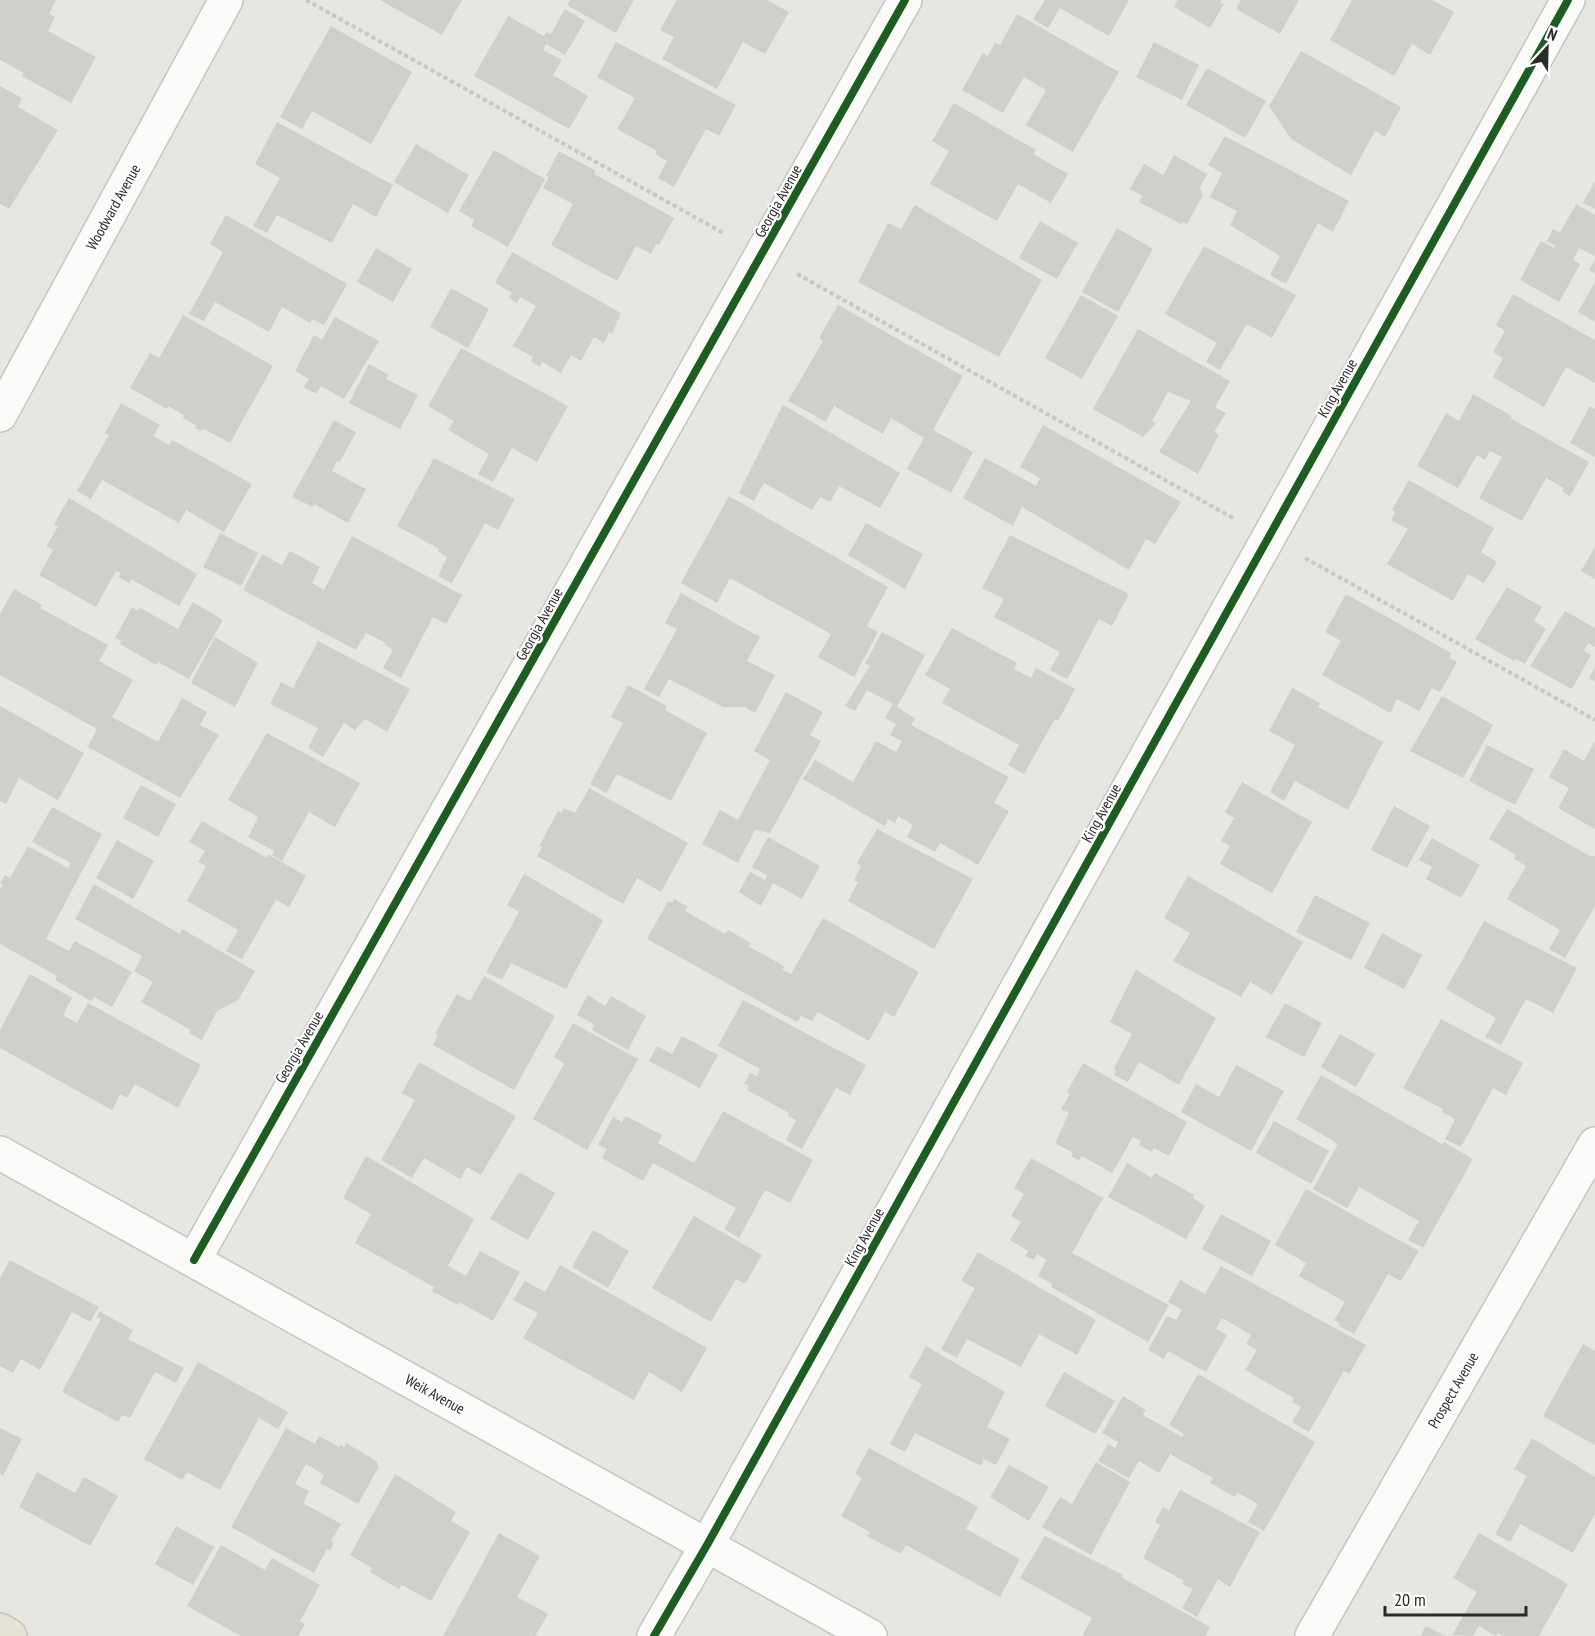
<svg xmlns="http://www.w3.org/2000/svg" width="1595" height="1636" viewBox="0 0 1595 1636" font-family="'PT Sans Narrow',sans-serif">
	<rect width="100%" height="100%" fill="#e8e6e0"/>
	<g fill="#d1cfcb">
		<path d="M0 0H56L49 14 55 17 48 31 96 57 71 103 22 76 24 73 0 60Z"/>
		<path d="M380 0H462L442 35Z"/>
		<path d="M570 0H634L616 33 567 5Z"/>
		<path d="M677 0H767L789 12 765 54 743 42 717 89 662 59 674 37 660 30Z"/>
		<path d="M1045 0H1129L1109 36 1060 8 1048 28 1033 19Z"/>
		<path d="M1178 0H1222L1220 3 1224 4 1210 28 1174 7Z"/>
		<path d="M1241 0H1299L1280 34 1236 9Z"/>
		<path d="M1352 0H1432L1454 12 1430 55 1412 44 1394 76 1330 40Z"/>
		<path d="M565 9 585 21 565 55 546 44 543 50 562 60 553 75 588 96 569 129 474 76 508 16 544 36 547 32 551 34Z"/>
		<path d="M1017 14 1119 72 1073 152 1026 125 1046 90 1024 77 1003 113 962 90 983 53 988 56 995 43 1000 45Z"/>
		<path d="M331 26 412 72 371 144 312 111 302 129 280 117Z"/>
		<path d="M616 42 736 105 719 136 706 129 674 187 658 178 667 161 655 154 657 151 617 129 635 98 597 77Z"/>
		<path d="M1154 42 1199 65 1182 100 1136 77Z"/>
		<path d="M1301 51 1401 107 1385 137 1375 131 1351 175 1291 139 1269 106Z"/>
		<path d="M1207 68 1266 101 1245 138 1186 105Z"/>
		<path d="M0 86 22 98 18 107 58 130 9 209 0 204Z"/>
		<path d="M954 103 1036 150 1033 154 1068 174 1051 203 1018 184 997 221 930 184 949 151 932 141Z"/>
		<path d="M277 122 393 185 376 217 353 204 332 243 277 215 267 233 253 226 280 178 255 164Z"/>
		<path d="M1225 136 1349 201 1333 232 1318 223 1286 284 1270 275 1280 256 1230 225 1237 211 1210 197 1222 173 1208 165Z"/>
		<path d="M416 144 469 175 448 213 394 182Z"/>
		<path d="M494 150 545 179 508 247 471 226 474 220 459 211Z"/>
		<path d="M559 151 596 171 594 174 674 218 659 245 656 244 651 254 636 246 617 281 551 245 573 204 543 188 549 177 546 176Z"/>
		<path d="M1174 155 1207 174 1200 188 1203 195 1187 224 1183 222 1181 224 1139 202 1143 196 1130 189 1144 164 1163 175Z"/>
		<path d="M1595 181V209L1583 203Z"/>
		<path d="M1576 204 1595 215V256L1579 248 1573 260 1580 264 1559 302 1520 280 1541 241 1554 248 1555 246 1547 241 1553 229 1560 233Z"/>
		<path d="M915 205 1042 280 999 357 858 282 888 223 901 229Z"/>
		<path d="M226 215 347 284 324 325 312 319 310 323 282 307 269 332 215 302 204 321 189 314 223 252 210 244Z"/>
		<path d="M1040 221 1078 243 1057 279 1019 258Z"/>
		<path d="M1117 228 1153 249 1118 312 1082 292Z"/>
		<path d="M1204 246 1296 295 1272 338 1247 324 1220 370 1206 362 1217 343 1165 314Z"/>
		<path d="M376 248 412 269 393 302 357 282Z"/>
		<path d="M512 252 621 313 612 334 609 332 604 343 594 337 581 361 571 355 561 373 542 362 540 367 531 361 533 357 513 346 536 306 520 297 517 303 509 298 512 293 495 283Z"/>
		<path d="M1595 260V274L1589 270Z"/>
		<path d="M1595 282V322L1578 312Z"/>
		<path d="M451 288 489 309 468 348 430 327Z"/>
		<path d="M1513 294 1595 340V383L1566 367 1544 407 1493 377 1503 358 1493 352 1505 331 1496 325Z"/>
		<path d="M1081 295 1118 316 1082 379 1045 358Z"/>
		<path d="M838 305 963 376 933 430 973 452 951 493 907 469 924 438 891 418 883 434 834 406 826 422 788 401 823 341 819 338Z"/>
		<path d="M183 315 273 366 230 443 204 429 202 431 195 428 196 425 183 418 184 415 168 406 167 409 130 388 150 353 159 358Z"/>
		<path d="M335 317 379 341 344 399 321 386 316 394 304 387 309 379 295 371 314 335 322 340Z"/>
		<path d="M1138 329 1230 381 1215 407 1226 413 1214 432 1219 435 1198 474 1159 452 1191 401 1168 392 1152 421 1156 423 1143 437 1093 409Z"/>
		<path d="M461 348 568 406 537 462 512 448 493 482 478 474 489 454 448 430 454 421 428 406Z"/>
		<path d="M369 364 388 374 386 379 418 395 400 429 349 403Z"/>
		<path d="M1473 394 1512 416 1510 418 1589 462 1570 496 1562 491 1564 488 1546 478 1522 521 1479 498 1502 457 1490 451 1485 460 1477 455 1458 488 1417 466 1446 413 1459 421Z"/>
		<path d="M121 403 160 425 153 436 169 445 172 440 252 484 224 532 186 510 179 523 102 480 91 499 77 491 109 435 105 433Z"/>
		<path d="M783 405 900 473 880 508 839 486 830 502 820 497 812 510 764 483 754 501 739 493Z"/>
		<path d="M1590 406 1595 409V457L1570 443Z"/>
		<path d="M334 420 356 432 340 462 337 461 332 471 366 489 348 523 314 504 313 507 292 497Z"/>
		<path d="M1043 425 1181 502 1155 544 1146 539 1129 570 1022 507 1013 526 963 498 985 458 1036 486 1040 478 1020 467Z"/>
		<path d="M434 458 515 499 498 530 485 523 452 583 438 576 447 557 438 552 439 549 397 526Z"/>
		<path d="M1409 480 1494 528 1481 552 1497 562 1484 583 1468 574 1453 601 1387 564 1408 529 1391 520 1395 512 1392 510Z"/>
		<path d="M729 496 888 587 867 626 878 632 854 677 818 657 831 634 730 578 717 603 681 583Z"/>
		<path d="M69 498 197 574 179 606 131 579 129 583 118 577 121 573 116 571 96 607 39 575 53 550 46 546 58 527 54 524Z"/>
		<path d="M866 523 923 554 905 589 848 555Z"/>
		<path d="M220 533 258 553 241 586 203 567Z"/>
		<path d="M1010 535 1129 594 1112 626 1099 619 1067 679 1050 670 1060 652 994 617 1004 599 982 588Z"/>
		<path d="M352 536 462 595 446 624 433 617 401 678 383 668 393 650 385 645 386 643 366 633 356 650 243 590 262 554 282 565 290 551 320 567 312 583 324 590Z"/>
		<path d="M1595 547V579L1581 571Z"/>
		<path d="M1507 587 1542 607 1534 621 1546 629 1525 664 1516 659 1514 661 1475 639Z"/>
		<path d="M14 589 42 605 40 608 108 645 99 661 133 680 112 717 158 742 182 698 207 712 200 725 219 735 180 798 88 747 97 729 0 675V614Z"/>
		<path d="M681 593 760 637 747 661 775 675 755 713 745 707H723L669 679 659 697 644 689 677 629 665 623Z"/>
		<path d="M1346 594 1451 653 1449 658 1457 662 1440 692 1432 688 1419 711 1397 699 1390 713 1322 675 1341 641 1325 632Z"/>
		<path d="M193 602 223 620 189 679 158 662 156 665 120 644 121 641 115 638 132 607 138 611 140 608 178 629Z"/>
		<path d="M1565 611 1595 628V647L1588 643 1584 651 1591 655 1572 689 1530 666Z"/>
		<path d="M952 628 1017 663 1014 669 1031 678 1036 668 1075 689 1058 721 1055 719 1024 774 1008 765 1019 745 942 703 950 689 925 675Z"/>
		<path d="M882 632 925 655 897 707 915 718 911 725 1009 777 994 803 1009 811 978 865 940 843 935 852 907 837 913 825 898 816 895 823 888 819 885 826 803 779 815 760 853 782 876 741 896 752 902 741 890 735 896 724 885 718 893 704 867 690 855 711 845 706 870 666 865 664Z"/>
		<path d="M215 637 258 663 235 707 191 683Z"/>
		<path d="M318 641 410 689 387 732 365 719 355 730 344 723 323 757 308 748 318 728 270 704 281 682 293 688Z"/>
		<path d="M1595 667V682L1589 678Z"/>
		<path d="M628 685 667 706 665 710 707 733 671 801 617 774 606 793 590 784 623 723 611 717Z"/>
		<path d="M1292 688 1320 703 1318 707 1383 742 1348 810 1295 781 1284 801 1270 792 1295 745 1269 731Z"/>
		<path d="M786 692 823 712 810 735 821 741 770 833 755 830 738 863 702 844 720 810 738 820 770 760 754 751Z"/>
		<path d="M1442 696 1493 725 1463 778 1410 751Z"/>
		<path d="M0 706 84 753 58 800 19 778 6 804 0 801Z"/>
		<path d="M267 733 360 783 335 827 309 812 282 861 272 855 274 851 248 837 258 817 228 800Z"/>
		<path d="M1595 741V829L1558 808 1569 788 1549 777 1564 749 1584 761Z"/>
		<path d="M1487 745 1534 769 1515 805 1469 781Z"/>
		<path d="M1242 782 1312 822 1272 893 1220 864 1230 846 1221 841 1234 818 1225 812Z"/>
		<path d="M141 785 176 804 158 837 123 818Z"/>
		<path d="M589 788 688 843 661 892 637 878 623 904 537 856 542 847 539 846 558 811 561 813 564 808 575 813Z"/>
		<path d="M1394 806 1430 826 1407 868 1371 850Z"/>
		<path d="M52 807 102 834 46 939 69 951 75 941 132 972 112 1007 94 997 91 1001 55 980 57 976 0 944V890L3 884 0 883 5 875 10 878 28 846 68 868 71 863 32 842Z"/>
		<path d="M1507 809 1590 856H1595V906L1565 958 1549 949 1560 930 1507 899 1526 866 1514 859 1516 855 1489 839Z"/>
		<path d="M202 821 267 858 268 854 306 876 289 907 276 900 242 959 226 951 238 930 187 901 206 866 198 862 205 851 189 842Z"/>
		<path d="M877 829 973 879 934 949 848 901 858 882 854 880 861 866 857 863Z"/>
		<path d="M768 837 820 866 802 899 773 883 761 906 739 892 750 872 765 880 767 875 752 867Z"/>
		<path d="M1432 838 1480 865 1461 898 1426 879 1432 867 1419 860Z"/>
		<path d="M117 840 154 861 133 899 96 878Z"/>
		<path d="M524 874 603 920 566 989 511 963 502 980 486 972 519 912 507 905Z"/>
		<path d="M1188 876 1303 942 1272 995 1250 982 1241 997 1173 961 1190 933 1164 918Z"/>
		<path d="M94 884 180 934 182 929 255 971 238 1000 217 1011 202 1040 189 1033 191 1030 141 1002 153 982 134 971 142 956 75 919Z"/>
		<path d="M1315 895 1370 923 1351 960 1296 932Z"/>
		<path d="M674 899 688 907 685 911 725 934 728 930 751 943 748 946 784 966 782 970 791 974 823 918 919 972 894 1017 885 1012 869 1041 818 1012 812 1021 801 1016 797 1022 647 939 668 901 672 903Z"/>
		<path d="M1484 921 1577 968 1553 1013 1526 999 1501 1045 1485 1037 1496 1018 1446 989Z"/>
		<path d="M1382 933 1422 955 1404 989 1364 968Z"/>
		<path d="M1136 970 1216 1018 1179 1085 1139 1062 1128 1082 1114 1075 1116 1070 1114 1068 1132 1034 1110 1022Z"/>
		<path d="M30 974 72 998 63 1015 77 1023 88 1003 201 1065 178 1108 135 1084 127 1098 120 1094 112 1110 0 1048V1030Z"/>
		<path d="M484 976 555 1016 514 1090 433 1045 438 1035 435 1034 457 994 470 1001Z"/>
		<path d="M588 995 605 1006 611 996 646 1016 628 1050 592 1030 594 1024 577 1015Z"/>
		<path d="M743 1000 866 1065 850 1095 836 1088 802 1149 786 1140 796 1120 788 1116 789 1113 747 1090 749 1086 744 1084 750 1073 757 1076 760 1069 718 1046Z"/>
		<path d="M1285 1003 1322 1023 1304 1057 1266 1037Z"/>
		<path d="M1441 1019 1523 1063 1506 1095 1493 1088 1461 1147 1445 1139 1455 1119 1442 1112 1443 1109 1403 1088Z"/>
		<path d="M573 1023 638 1059 587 1150 533 1119 564 1064 554 1057Z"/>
		<path d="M1340 1034 1375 1054 1356 1087 1321 1067Z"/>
		<path d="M682 1036 718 1055 700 1088 649 1061 657 1046 672 1054Z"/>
		<path d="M419 1062 516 1116 481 1175 467 1167 460 1179 424 1158 412 1178 381 1160 415 1100 402 1093Z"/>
		<path d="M1083 1063 1187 1122 1169 1156 1154 1148 1152 1152 1139 1145 1141 1141 1133 1137 1112 1173 1082 1156 1079 1160 1071 1156 1073 1153 1055 1143 1069 1113 1061 1109 1070 1094 1067 1092Z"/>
		<path d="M1236 1065 1284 1091 1251 1151 1181 1112 1196 1084 1219 1097Z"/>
		<path d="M1321 1075 1442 1144 1444 1142 1473 1159 1423 1248 1408 1240 1419 1221 1359 1187 1347 1208 1313 1189 1338 1144 1296 1119Z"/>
		<path d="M723 1111 813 1160 790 1203 765 1190 739 1238 724 1229 736 1208 653 1163 643 1181 602 1158 607 1149 598 1145 613 1117 622 1122 626 1116 662 1135 658 1143 694 1163Z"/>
		<path d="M1274 1121 1329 1151 1311 1184 1256 1153Z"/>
		<path d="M366 1156 474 1219 448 1266 466 1276 480 1251 520 1272 493 1321 459 1302 458 1305 432 1291 434 1287 355 1243 371 1214 343 1198Z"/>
		<path d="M1031 1158 1103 1198 1072 1253 1169 1305 1148 1342 1051 1287 1052 1284 1038 1276 1046 1260 1037 1254 1034 1260 1025 1256 1028 1251 1010 1240 1021 1222 1011 1216 1024 1194 1014 1188Z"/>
		<path d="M1127 1163 1152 1178 1155 1173 1194 1195 1193 1198 1205 1206 1186 1239 1108 1197Z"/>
		<path d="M519 1172 555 1193 528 1240 490 1219Z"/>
		<path d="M1306 1189 1419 1251 1401 1281 1388 1274 1354 1334 1339 1326 1340 1323 1334 1320 1345 1302 1299 1276 1306 1263 1275 1245Z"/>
		<path d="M1221 1214 1271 1241 1252 1276 1202 1249Z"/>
		<path d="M694 1216 762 1255 745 1284 736 1279 711 1322 652 1288Z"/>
		<path d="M593 1230 629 1251 608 1288 572 1267Z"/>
		<path d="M978 1252 1096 1320 1077 1355 1039 1334 1021 1367 967 1339 957 1358 941 1349 975 1288 961 1281Z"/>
		<path d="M10 1260 99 1307 90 1322 72 1312 40 1370 21 1359 13 1373 0 1366V1278Z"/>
		<path d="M560 1265 707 1348 682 1392 649 1372 634 1400 523 1338 538 1313 513 1300 525 1281 545 1292Z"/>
		<path d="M1221 1266 1366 1345 1349 1374 1344 1371 1309 1432 1292 1422 1301 1407 1292 1402 1294 1398 1245 1370 1257 1350 1246 1344 1251 1335 1222 1318 1216 1329 1227 1335 1206 1372 1168 1351 1164 1359 1148 1350 1167 1316 1176 1320 1182 1310 1168 1302 1180 1280 1205 1294Z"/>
		<path d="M99 1311 133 1330 128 1339 184 1368 176 1383 155 1372 130 1418 122 1415 118 1422 62 1392 101 1319 97 1317Z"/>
		<path d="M1583 1344 1595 1351V1445L1543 1416Z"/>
		<path d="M926 1346 1005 1392 987 1427 1010 1439 996 1465 984 1459 981 1466 915 1433 905 1452 890 1444 922 1384 909 1377Z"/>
		<path d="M198 1362 288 1412 278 1429 259 1418 220 1490 187 1472 182 1480 144 1459Z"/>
		<path d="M1064 1372 1115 1401 1095 1434 1045 1406Z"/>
		<path d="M1198 1374 1315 1442 1264 1531 1248 1522 1258 1504 1237 1492 1235 1497 1210 1483 1213 1478 1170 1454 1159 1473 1139 1461 1129 1478 1098 1461 1108 1444 1115 1448 1118 1442 1102 1433 1123 1396 1146 1410 1143 1415 1182 1437 1184 1434 1169 1425Z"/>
		<path d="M0 1428 22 1439 3 1476 0 1474Z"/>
		<path d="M286 1428 315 1444 319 1436 339 1447 340 1444 344 1447 346 1443 378 1462 377 1464 379 1466 358 1504 320 1483 324 1475 306 1464 295 1484 309 1491 303 1503 341 1524 331 1541 334 1543 330 1551 327 1549 314 1573 231 1527Z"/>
		<path d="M1532 1438 1595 1477V1514L1573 1553 1520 1524 1510 1542 1495 1534 1527 1476 1514 1469Z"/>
		<path d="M869 1448 978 1507 966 1529 1020 1559 1000 1597 906 1545 901 1554 867 1536 870 1532 841 1516 862 1478 855 1473Z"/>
		<path d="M1096 1462 1130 1482 1091 1555 1042 1527 1060 1497 1072 1504Z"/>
		<path d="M1009 1465 1049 1487 1029 1521 990 1497Z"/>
		<path d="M37 1472 75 1493 84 1477 118 1496 90 1546 19 1507Z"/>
		<path d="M395 1474 456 1512 451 1521 470 1532 431 1601 402 1585 399 1589 370 1572 372 1568 350 1555Z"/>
		<path d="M1180 1490 1260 1532 1230 1587 1218 1579 1197 1617 1182 1608 1193 1589 1182 1584 1184 1581 1143 1558 1160 1525 1155 1522 1163 1507 1169 1510Z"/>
		<path d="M176 1526 214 1547 193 1585 155 1564Z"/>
		<path d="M499 1533 540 1556 517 1597 548 1614 535 1636H443Z"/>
		<path d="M1479 1533 1568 1584 1539 1636H1503L1498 1633 1496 1636 1479 1626 1473 1636 1452 1635 1477 1592 1453 1578Z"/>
		<path d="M1045 1536 1123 1575 1121 1577 1210 1627 1205 1636H1082L1092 1618 1020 1578Z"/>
		<path d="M221 1545 265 1570 272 1558 320 1585 300 1621 305 1624 298 1636H241L187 1606Z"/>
		<path d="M1426 1626 1445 1636H1420Z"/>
	</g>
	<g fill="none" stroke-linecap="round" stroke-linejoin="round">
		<g stroke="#c5c5c5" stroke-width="36">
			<g id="street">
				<path d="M0 415 226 0"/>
				<path d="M0 1153 870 1636"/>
				<path d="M194 1260 905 0"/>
				<path d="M654 1636 707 1545 1568 0"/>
				<path d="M1312 1636 1595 1144"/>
			</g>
		</g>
		<g stroke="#c4c4c1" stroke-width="36">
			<path id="primary" d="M0 1630 10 1636"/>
		</g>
		<g stroke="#c8c8c7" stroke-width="4" stroke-dasharray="4.5 3" stroke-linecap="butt">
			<path d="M306 0 725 234"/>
			<path d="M797 274 1233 518"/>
			<path d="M1305 558 1595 720"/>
		</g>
		<use href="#street" stroke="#fcfbfa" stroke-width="33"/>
		<use href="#primary" stroke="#e5e3d4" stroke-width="33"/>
		<g stroke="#fff" stroke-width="11">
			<g id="cycleway">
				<path d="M194 1260 905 0"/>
				<path d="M654 1636 707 1545 1568 0"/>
			</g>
		</g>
		<use href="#cycleway" stroke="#1b5e20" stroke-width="8"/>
	</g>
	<g text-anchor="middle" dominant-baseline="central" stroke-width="4.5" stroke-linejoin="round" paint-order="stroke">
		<g font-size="15" fill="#2a2a2a" stroke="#fff">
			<text transform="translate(778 201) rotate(-61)">Georgia Avenue</text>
			<text transform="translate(113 207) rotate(-61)">Woodward Avenue</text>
			<text transform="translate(1337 388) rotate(-61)">King Avenue</text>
			<text transform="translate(539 624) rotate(-61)">Georgia Avenue</text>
			<text transform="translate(1101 813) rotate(-61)">King Avenue</text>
			<text transform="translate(299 1047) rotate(-60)">Georgia Avenue</text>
			<text transform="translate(864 1237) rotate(-61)">King Avenue</text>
			<text transform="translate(1453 1390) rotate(-60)">Prospect Avenue</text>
			<text transform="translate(435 1394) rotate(29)">Weik Avenue</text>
		</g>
	</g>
	<g transform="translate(1547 48) rotate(22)" stroke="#ffffff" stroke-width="4.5" paint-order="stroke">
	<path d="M0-4.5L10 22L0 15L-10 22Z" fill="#2a2a2a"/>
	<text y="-9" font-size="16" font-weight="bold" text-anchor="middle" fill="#2a2a2a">N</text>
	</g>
	<path d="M1385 1606v9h141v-9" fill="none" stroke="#2a2a2a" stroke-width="3"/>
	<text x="1394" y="1606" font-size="18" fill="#2a2a2a" stroke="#ffffff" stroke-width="4.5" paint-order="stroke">20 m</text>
</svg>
